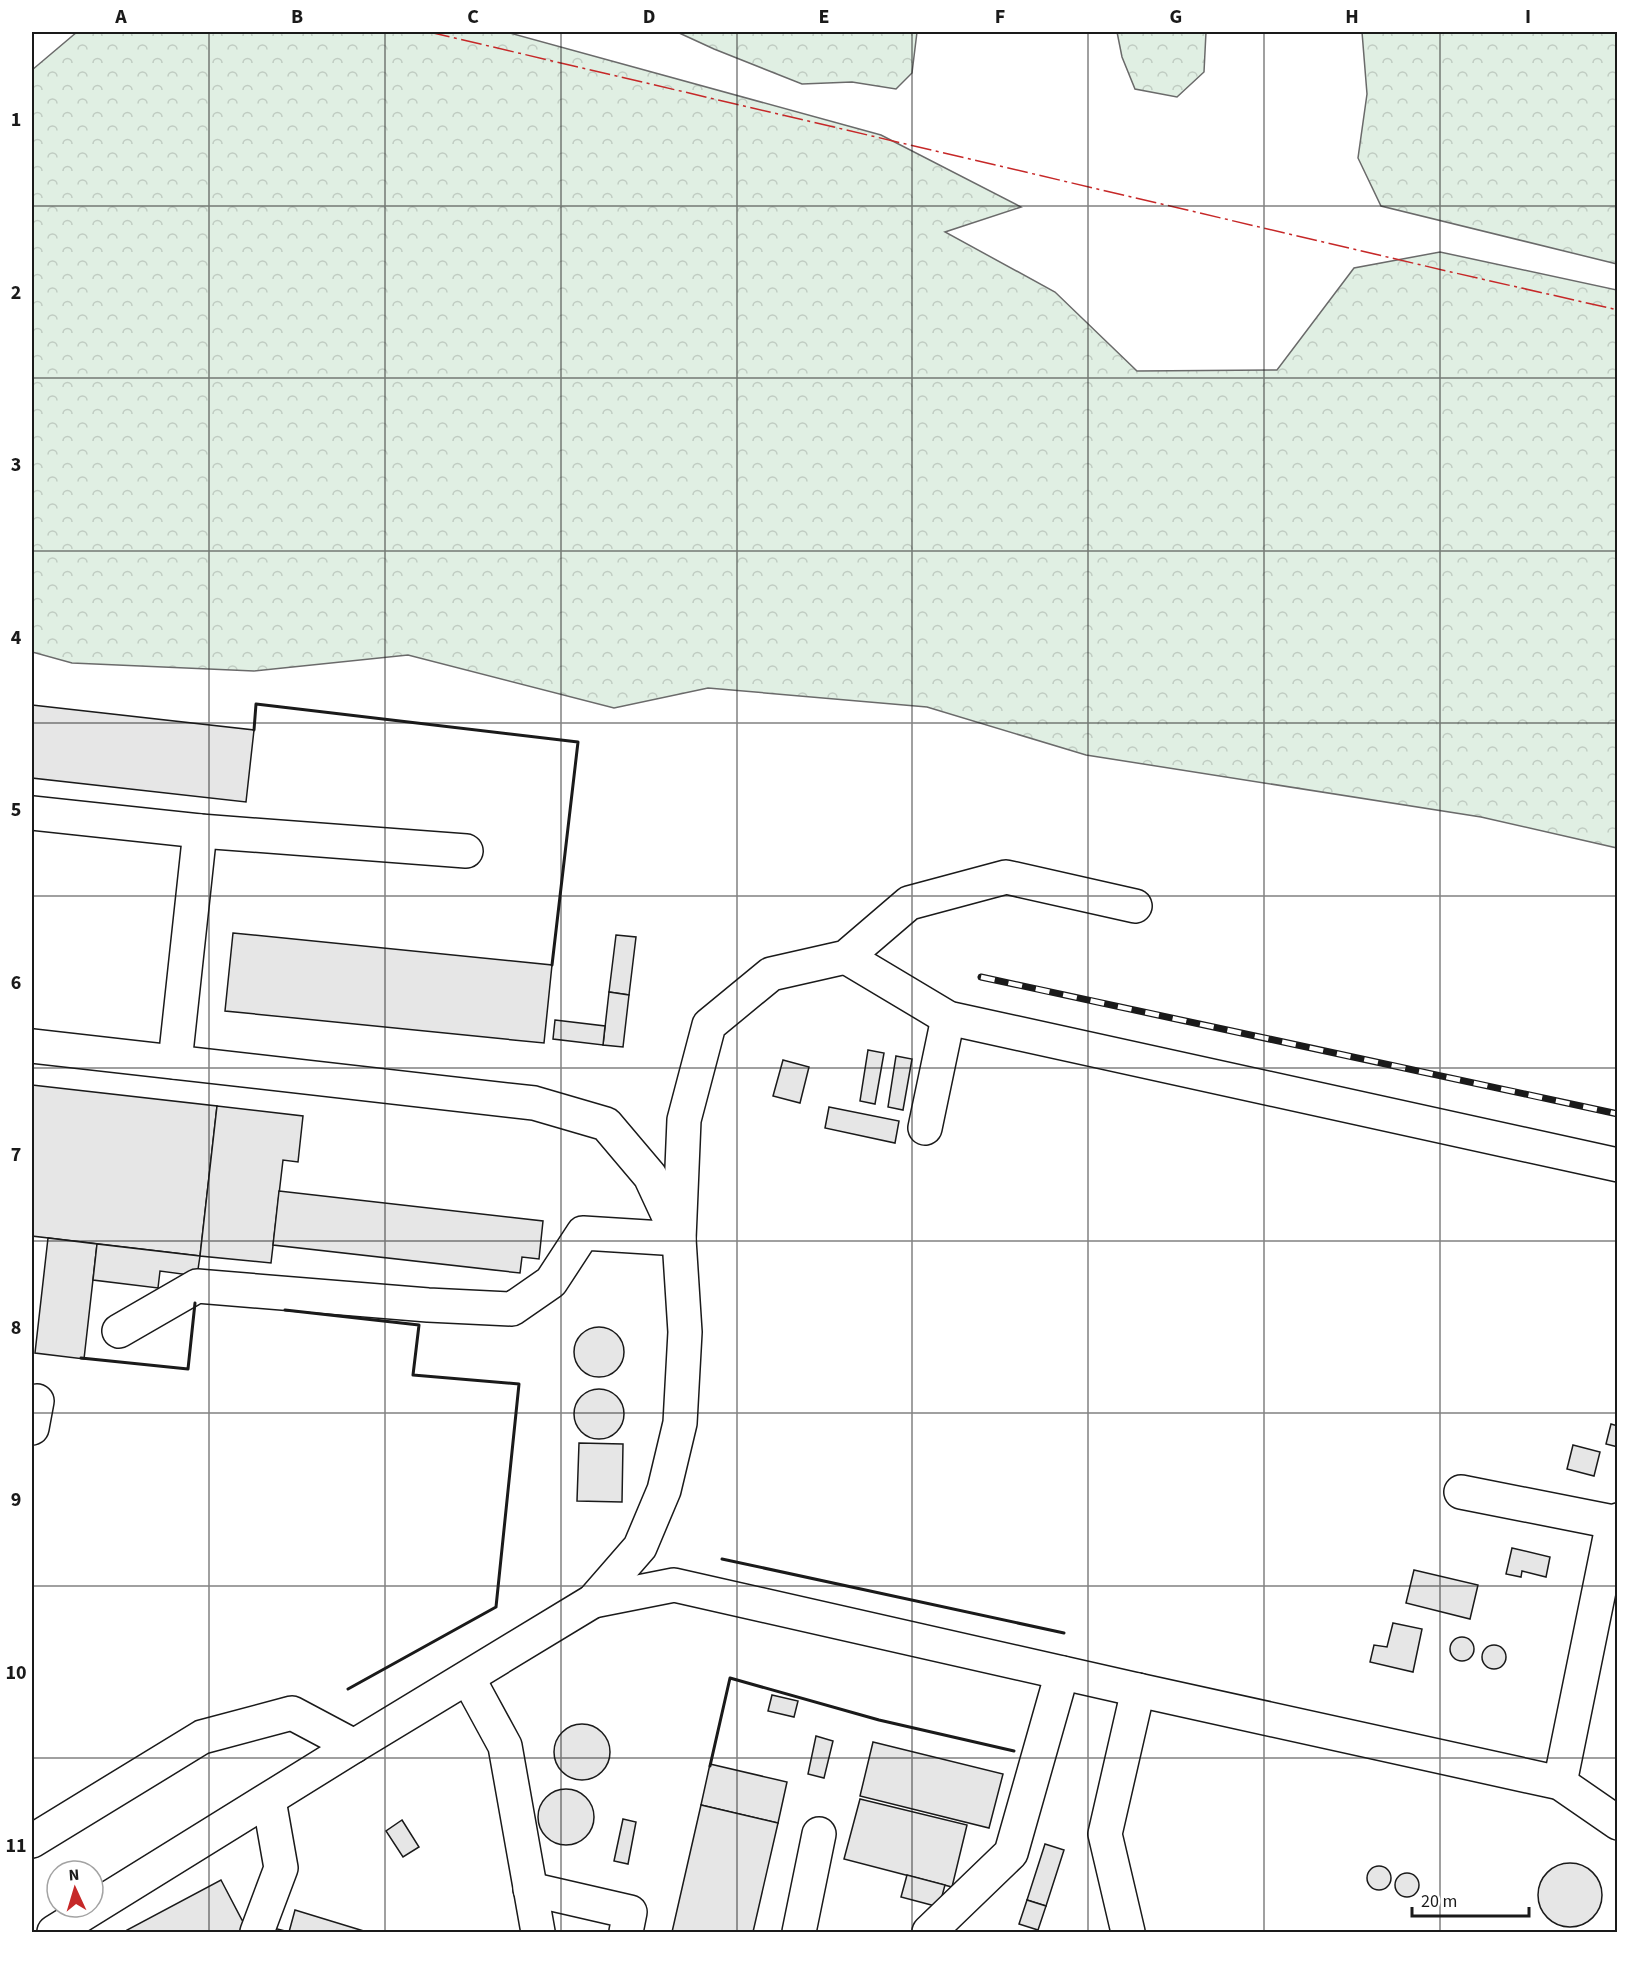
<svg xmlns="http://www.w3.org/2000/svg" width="1649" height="1964" viewBox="0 0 1649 1964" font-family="'Source Sans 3',sans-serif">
	<defs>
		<pattern id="forest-crowns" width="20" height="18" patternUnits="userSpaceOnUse" patternTransform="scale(1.5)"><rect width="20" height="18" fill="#e0efe3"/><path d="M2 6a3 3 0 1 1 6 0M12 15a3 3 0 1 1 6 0" fill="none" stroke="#c0ccc2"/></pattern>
	</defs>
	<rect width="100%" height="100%" fill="#fff"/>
	<g fill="url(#forest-crowns)" stroke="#6a6a6a" stroke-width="1.5">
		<path d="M77 32H506L881 135 1021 207 945 232 1055 292 1137 371 1277 370 1354 268 1440 252 1617 290V848L1481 817 1086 755 927 707 708 688 614 708 408 655 254 671 72 663 32 652V70Z"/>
		<path d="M677 32H917L912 73 896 89 852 82 802 84 714 49Z"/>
		<path d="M1117 32H1206L1204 72 1177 97 1135 89 1122 57Z"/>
		<path d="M1362 32H1617V264L1381 206 1358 158 1367 94Z"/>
	</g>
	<g fill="#e6e6e6" stroke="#1a1a1a" stroke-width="1.5">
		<path d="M32 705 254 730 246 802 32 778Z"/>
		<path d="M233 933 552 965 544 1043 225 1011Z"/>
		<path d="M616 935 636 937 629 995 609 992Z"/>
		<path d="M609 992 629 995 623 1047 603 1045Z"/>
		<path d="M555 1020 605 1026 603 1045 553 1039Z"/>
		<path d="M868 1050 884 1053 875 1104 860 1101Z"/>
		<path d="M896 1056 912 1059 903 1110 888 1107Z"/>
		<path d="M783 1060 809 1067 800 1103 773 1096Z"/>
		<path d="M32 1085 217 1106 200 1256 32 1236Z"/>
		<path d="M217 1106 303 1116 298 1162 283 1160 271 1263 200 1256Z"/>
		<path d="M829 1107 899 1121 895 1143 825 1128Z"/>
		<path d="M279 1191 543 1221 539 1259 522 1257 520 1273 273 1245Z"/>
		<path d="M48 1238 97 1244 84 1359 35 1353Z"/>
		<path d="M97 1244 200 1256 197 1276 160 1271 158 1288 93 1280Z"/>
		<circle cx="599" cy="1352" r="25"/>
		<circle cx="599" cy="1414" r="25"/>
		<path d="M1611 1424 1618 1426V1447L1606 1444Z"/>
		<path d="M579 1443 623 1444 622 1502 577 1501Z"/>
		<path d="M1573 1445 1600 1452 1594 1476 1567 1469Z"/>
		<path d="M1512 1548 1550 1557 1546 1577 1522 1571 1521 1577 1506 1574Z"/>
		<path d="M1414 1570 1478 1585 1470 1619 1406 1603Z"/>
		<path d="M1393 1623 1422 1629 1413 1672 1370 1662 1374 1645 1387 1647Z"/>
		<circle cx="1462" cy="1649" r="12"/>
		<circle cx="1494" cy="1657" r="12"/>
		<path d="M772 1695 798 1701 794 1717 768 1711Z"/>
		<circle cx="582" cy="1752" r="28"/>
		<path d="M816 1736 833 1741 824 1778 808 1774Z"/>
		<path d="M873 1742 1003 1774 989 1828 860 1796Z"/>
		<path d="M710 1764 787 1782 778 1823 701 1805Z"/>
		<circle cx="566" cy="1817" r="28"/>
		<path d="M860 1799 967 1825 952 1887 844 1859Z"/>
		<path d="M701 1805 778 1823 753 1932H672Z"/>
		<path d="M623 1819 636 1822 628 1864 614 1861Z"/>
		<path d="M402 1820 419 1847 403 1857 386 1831Z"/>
		<path d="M1045 1844 1064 1850 1046 1906 1027 1900Z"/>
		<circle cx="1570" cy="1895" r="32"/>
		<circle cx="1379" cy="1878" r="12"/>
		<circle cx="1407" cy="1885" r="12"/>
		<path d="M907 1875 945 1885 939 1907 901 1897Z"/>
		<path d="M221 1880 242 1920 289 1932H128L127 1930Z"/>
		<path d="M1027 1900 1046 1906 1038 1930 1019 1924Z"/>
		<path d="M295 1910 367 1932H289Z"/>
	</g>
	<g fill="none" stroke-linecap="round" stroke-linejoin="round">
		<g stroke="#1a1a1a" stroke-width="36">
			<g id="minor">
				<path d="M32 813 200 831 466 851"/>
				<path d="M846 957 948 1018 1618 1165"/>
				<path d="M32 1046 534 1103 606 1124 650 1176 676 1232"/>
				<path d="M175 1062 200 831"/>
				<path d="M925 1128 948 1018"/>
				<path d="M119 1331 197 1286 428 1305 512 1309 551 1282 583 1233 679 1239"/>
				<path d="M32 1428 37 1401"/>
				<path d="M1461 1492 1613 1522 1618 1520"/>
				<path d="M593 1601 674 1585 1138 1690 1560 1783 1618 1823"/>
				<path d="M468 1678 505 1746 538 1932"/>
				<path d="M1560 1783 1613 1522"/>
				<path d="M32 1841 202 1737 292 1713 354 1746"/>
				<path d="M530 1889 630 1912 626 1932"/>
				<path d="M54 1932 354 1746 593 1601 640 1547 664 1490 680 1423 685 1332 679 1239 684 1120 709 1025 771 974 846 957 909 903 1006 877 1135 906"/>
				<path d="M257 1932 281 1868 269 1800"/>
				<path d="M799 1932 819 1834"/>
				<path d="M929 1932 1011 1853 1062 1673"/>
				<path d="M1128 1932 1105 1834 1138 1690"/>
			</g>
		</g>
		<use href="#minor" stroke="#fff" stroke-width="33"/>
		<g stroke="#1a1a1a" stroke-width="7">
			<path id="rail" d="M981 977 1618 1114"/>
		</g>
		<use href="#rail" stroke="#fff" stroke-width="4.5" stroke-dasharray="14" stroke-linecap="butt"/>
		<g stroke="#1a1a1a" stroke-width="3">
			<path d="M254 730 256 704 578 742 552 965"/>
			<path d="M285 1310 419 1325 413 1375 519 1384 496 1607 348 1689"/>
			<path d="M81 1358 188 1369 195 1303"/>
			<path d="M722 1559 1064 1633"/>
			<path d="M710 1766 730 1678 879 1720 1014 1751"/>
		</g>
		<path stroke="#c62828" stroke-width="1.5" stroke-dasharray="21 4.5 3 4.5" stroke-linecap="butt" d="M429 32 1451 272 1618 310"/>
	</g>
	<path fill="none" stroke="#1a1a1a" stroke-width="1.5" stroke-opacity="0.55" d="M209 32V1932M385 32V1932M561 32V1932M737 32V1932M912 32V1932M1088 32V1932M1264 32V1932M1440 32V1932M32 206H1618M32 378H1618M32 551H1618M32 723H1618M32 896H1618M32 1068H1618M32 1241H1618M32 1413H1618M32 1586H1618M32 1758H1618"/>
	<rect width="1649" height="1964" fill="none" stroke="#ffffff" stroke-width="66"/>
	<g transform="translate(75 1889) rotate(356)"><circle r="28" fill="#ffffff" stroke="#a3a3a3" stroke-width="1.5"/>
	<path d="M0-4.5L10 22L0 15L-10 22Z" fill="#c62828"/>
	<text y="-9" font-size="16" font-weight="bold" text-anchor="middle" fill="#1a1a1a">N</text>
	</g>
	<path d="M1412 1907v9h117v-9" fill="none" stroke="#1a1a1a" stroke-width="3"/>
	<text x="1421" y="1907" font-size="18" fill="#1a1a1a" stroke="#ffffff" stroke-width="4.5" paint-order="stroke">20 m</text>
	<rect x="33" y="33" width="1583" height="1898" fill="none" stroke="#1a1a1a" stroke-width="2"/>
	<g font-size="20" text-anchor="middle" font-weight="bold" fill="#1a1a1a">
		<text x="121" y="23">A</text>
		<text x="297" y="23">B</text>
		<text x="473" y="23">C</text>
		<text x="649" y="23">D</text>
		<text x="824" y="23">E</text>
		<text x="1000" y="23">F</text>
		<text x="1176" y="23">G</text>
		<text x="1352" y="23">H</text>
		<text x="1528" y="23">I</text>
		<text x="16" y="126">1</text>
		<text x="16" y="299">2</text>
		<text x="16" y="471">3</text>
		<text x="16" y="644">4</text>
		<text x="16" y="816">5</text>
		<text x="16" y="989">6</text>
		<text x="16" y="1161">7</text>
		<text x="16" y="1334">8</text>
		<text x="16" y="1506">9</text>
		<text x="16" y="1679">10</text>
		<text x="16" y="1852">11</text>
	</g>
</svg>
